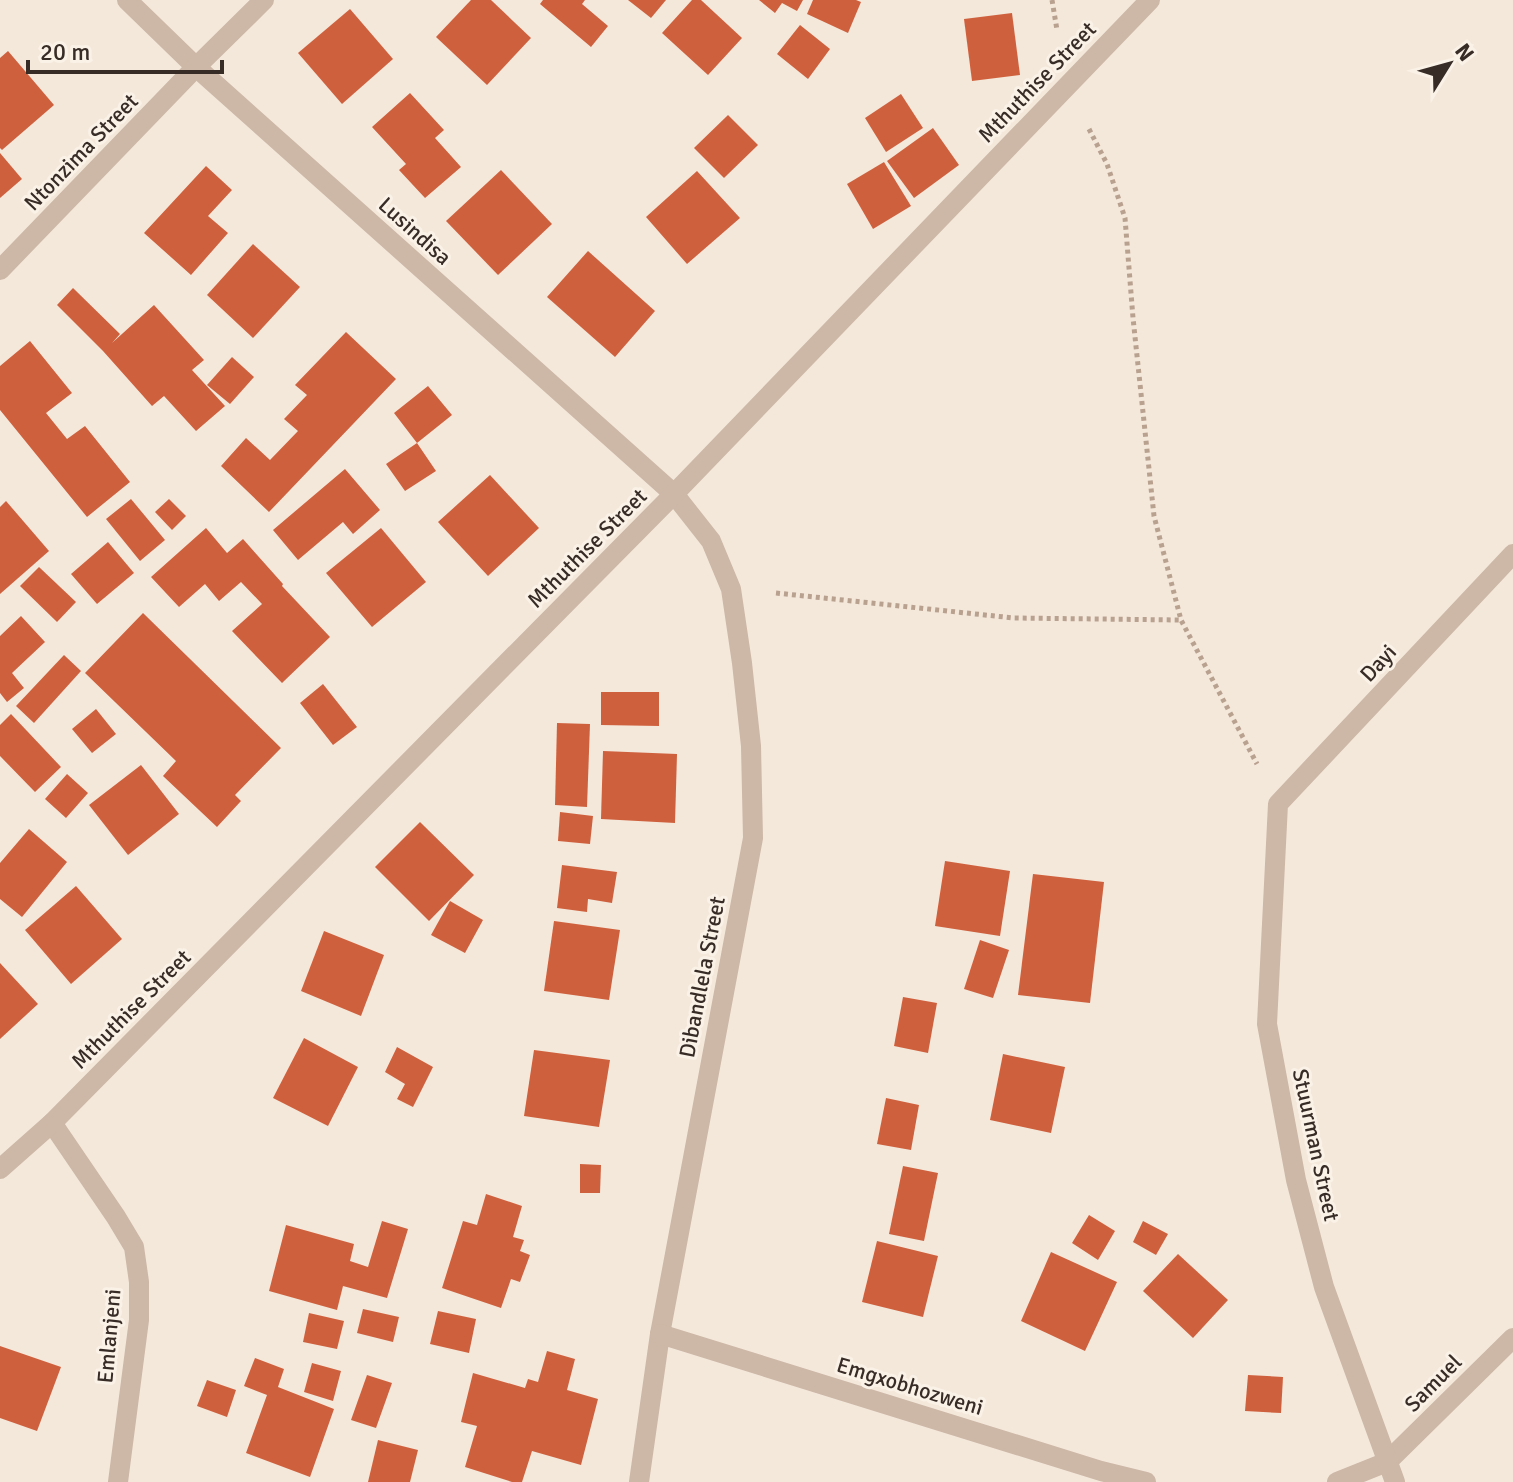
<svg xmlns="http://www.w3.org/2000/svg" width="1513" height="1482" viewBox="0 0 1513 1482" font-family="Signika,sans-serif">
	<rect width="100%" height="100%" fill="#f4e8db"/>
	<g fill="#cf603d">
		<path d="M471 0H491L531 38 487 85 436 37Z"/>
		<path d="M543 0H585L582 4 608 26 591 47 540 4Z"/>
		<path d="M628 0H666L651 18Z"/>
		<path d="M692 0H701L742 38 708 75 662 33Z"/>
		<path d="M759 0H803L797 11 782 3 775 13Z"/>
		<path d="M813 0H856L861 2 848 33 807 14Z"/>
		<path d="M350 9 393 59 342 104 298 53Z"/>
		<path d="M1012 13 1020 75 972 81 964 19Z"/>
		<path d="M800 25 830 49 808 79 777 54Z"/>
		<path d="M8 51 54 105 2 150 0 148V58Z"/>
		<path d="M410 93 444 130 435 138 461 167 425 198 399 170 406 164 372 127Z"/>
		<path d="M901 94 923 128 886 152 865 118Z"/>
		<path d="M728 115 758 145 724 178 694 148Z"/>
		<path d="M933 128 959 165 914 198 887 161Z"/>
		<path d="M0 153 22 179 0 198Z"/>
		<path d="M884 162 911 206 873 229 847 184Z"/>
		<path d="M206 166 232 190 208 216 228 233 191 275 144 233Z"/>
		<path d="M501 170 552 224 498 275 446 221Z"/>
		<path d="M697 171 740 218 687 264 646 217Z"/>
		<path d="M253 244 300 287 253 338 207 295Z"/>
		<path d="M588 251 655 311 615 357 547 297Z"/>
		<path d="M73 288 120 334 112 343 154 305 204 360 192 370 225 406 196 431 164 396 152 406 103 351 57 305Z"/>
		<path d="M346 332 396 379 269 512 221 466 246 438 270 460 298 431 284 419 307 395 295 385Z"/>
		<path d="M30 341 72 393 46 413 67 439 85 426 130 482 87 517 0 410V366Z"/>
		<path d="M232 357 254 377 230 404 207 385Z"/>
		<path d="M428 386 452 415 417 443 436 471 405 491 386 464 417 443 394 413Z"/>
		<path d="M345 469 380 510 353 534 343 522 298 560 273 530Z"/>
		<path d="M490 475 539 528 488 576 438 522Z"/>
		<path d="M131 499 165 540 140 561 106 519Z"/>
		<path d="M169 499 186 516 172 530 155 512Z"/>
		<path d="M6 501 49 551 0 594V507Z"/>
		<path d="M206 528 227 553 243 539 283 584 282 586 330 637 282 683 232 631 262 604 241 582 219 601 205 584 179 607 151 577Z"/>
		<path d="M381 528 426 582 372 627 326 573Z"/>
		<path d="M108 542 134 573 97 604 71 574Z"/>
		<path d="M39 567 76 602 57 622 20 586Z"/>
		<path d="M143 613 281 748 235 795 241 801 217 827 163 776 176 761 85 673Z"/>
		<path d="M21 616 45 642 12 673 24 688 7 702 0 693V636Z"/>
		<path d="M64 655 81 671 34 723 16 706Z"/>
		<path d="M323 684 357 727 333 745 300 703Z"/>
		<path d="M601 692H659V726L601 725Z"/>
		<path d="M96 709 116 734 92 753 72 729Z"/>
		<path d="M11 714 61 767 35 792 0 756V725Z"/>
		<path d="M557 723 590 724 587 807 555 805Z"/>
		<path d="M603 751 677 754 675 823 601 819Z"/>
		<path d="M141 765 179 814 128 855 89 805Z"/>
		<path d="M67 774 88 793 66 818 45 799Z"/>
		<path d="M560 812 593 816 590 844 558 841Z"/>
		<path d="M420 822 474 875 429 921 375 867Z"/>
		<path d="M29 829 67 862 22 917 0 899V863Z"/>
		<path d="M945 861 1010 871 1000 936 935 926Z"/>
		<path d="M562 865 617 872 612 903 588 899 587 912 557 908Z"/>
		<path d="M1033 874 1104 882 1090 1003 1018 995Z"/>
		<path d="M76 886 122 939 71 984 25 930Z"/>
		<path d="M450 901 483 920 465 953 431 935Z"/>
		<path d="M554 921 620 930 609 1000 544 991Z"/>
		<path d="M324 931 384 955 361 1016 301 991Z"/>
		<path d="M980 940 1009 950 993 998 964 989Z"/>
		<path d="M0 963 38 1004 0 1039Z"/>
		<path d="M903 997 937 1003 928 1053 894 1046Z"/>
		<path d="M304 1038 358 1067 328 1126 273 1098Z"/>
		<path d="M397 1047 433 1067 413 1107 397 1099 405 1084 385 1072Z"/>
		<path d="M534 1050 610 1060 599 1127 524 1116Z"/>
		<path d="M1003 1054 1065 1067 1051 1133 990 1120Z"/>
		<path d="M886 1098 919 1105 911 1150 877 1144Z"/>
		<path d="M580 1164 601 1165 600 1193H580Z"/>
		<path d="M903 1166 938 1173 924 1241 889 1234Z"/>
		<path d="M486 1194 522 1206 513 1237 524 1240 520 1251 530 1255 520 1282 511 1279 501 1308 442 1288 463 1221 477 1225Z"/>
		<path d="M1089 1215 1115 1231 1098 1260 1072 1243Z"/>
		<path d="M382 1221 408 1229 387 1298 343 1286 337 1310 269 1291 286 1225 354 1244 350 1261 368 1267Z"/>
		<path d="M1143 1221 1168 1234 1156 1255 1133 1242Z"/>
		<path d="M877 1241 938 1256 923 1317 862 1302Z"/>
		<path d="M1051 1252 1117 1282 1085 1351 1021 1321Z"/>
		<path d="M1178 1254 1228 1300 1193 1338 1143 1291Z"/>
		<path d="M363 1309 399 1317 393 1342 357 1333Z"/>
		<path d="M438 1311 476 1319 469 1353 430 1344Z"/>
		<path d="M309 1313 344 1321 337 1349 303 1342Z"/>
		<path d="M0 1346 61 1367 37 1431 0 1418Z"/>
		<path d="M547 1351 575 1359 567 1390 598 1399 581 1465 532 1451 522 1482H512L465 1467 477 1426 461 1422 473 1373 525 1388 528 1379 538 1382Z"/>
		<path d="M255 1358 284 1369 278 1387 334 1409 310 1477 246 1453 267 1395 244 1386Z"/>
		<path d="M312 1363 341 1371 333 1401 304 1392Z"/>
		<path d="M367 1375 392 1383 376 1428 351 1420Z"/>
		<path d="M1248 1375 1283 1377 1281 1413 1245 1411Z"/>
		<path d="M207 1380 236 1390 227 1417 197 1406Z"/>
		<path d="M378 1440 418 1450 410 1482H368Z"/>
	</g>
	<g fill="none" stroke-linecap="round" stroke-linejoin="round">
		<g stroke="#b9a190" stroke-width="5" stroke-dasharray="4 4" stroke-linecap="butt">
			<path d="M1052 0 1057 30"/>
			<path d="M1089 129 1107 164 1125 218 1133 318 1154 516 1181 620 1257 764"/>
			<path d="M776 593 1014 618 1181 620"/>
		</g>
		<g stroke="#cdb7a6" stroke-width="20">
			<path d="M127 0 196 67 674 494 711 541 731 589 742 663 751 746 753 838 660 1334 639 1482"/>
			<path d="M0 270 196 67 264 0"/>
			<path d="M52 1123 116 1217 134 1247 139 1282V1320L118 1482"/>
			<path d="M0 1169 52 1123 674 494 1150 0"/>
			<path d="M660 1334 1101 1471 1146 1482"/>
			<path d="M1337 1482 1387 1462 1513 1338"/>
			<path d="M1395 1482 1324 1287 1296 1180 1267 1024 1278 804 1513 554"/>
		</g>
	</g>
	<g text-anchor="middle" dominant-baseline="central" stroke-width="6" stroke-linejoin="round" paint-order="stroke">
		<g font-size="22" fill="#382c27" stroke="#fbf2e7">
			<text transform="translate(1037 82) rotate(-46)">Mthuthise Street</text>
			<text transform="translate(81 152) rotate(-46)">Ntonzima Street</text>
			<text transform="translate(415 231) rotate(42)">Lusindisa</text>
			<text transform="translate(587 548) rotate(-45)">Mthuthise Street</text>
			<text transform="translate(1378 663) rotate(-47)">Dayi</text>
			<text transform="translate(702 977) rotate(-79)">Dibandlela Street</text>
			<text transform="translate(131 1009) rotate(-45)">Mthuthise Street</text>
			<text transform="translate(1316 1145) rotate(78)">Stuurman Street</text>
			<text transform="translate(109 1336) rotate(-85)">Emlanjeni</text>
			<text transform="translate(1433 1383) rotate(-45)">Samuel</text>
			<text transform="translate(910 1386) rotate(17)">Emgxobhozweni</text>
		</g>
	</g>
	<g transform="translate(1449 64) rotate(53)" stroke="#fbf2e7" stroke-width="6" paint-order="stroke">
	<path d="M0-6L14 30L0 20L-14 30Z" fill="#382c27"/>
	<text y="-12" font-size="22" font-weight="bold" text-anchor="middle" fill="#382c27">N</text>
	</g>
	<path d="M28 60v12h194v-12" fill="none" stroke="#382c27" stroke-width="4"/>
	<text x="40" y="60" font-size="24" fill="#382c27" stroke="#fbf2e7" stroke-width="6" paint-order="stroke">20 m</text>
</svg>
